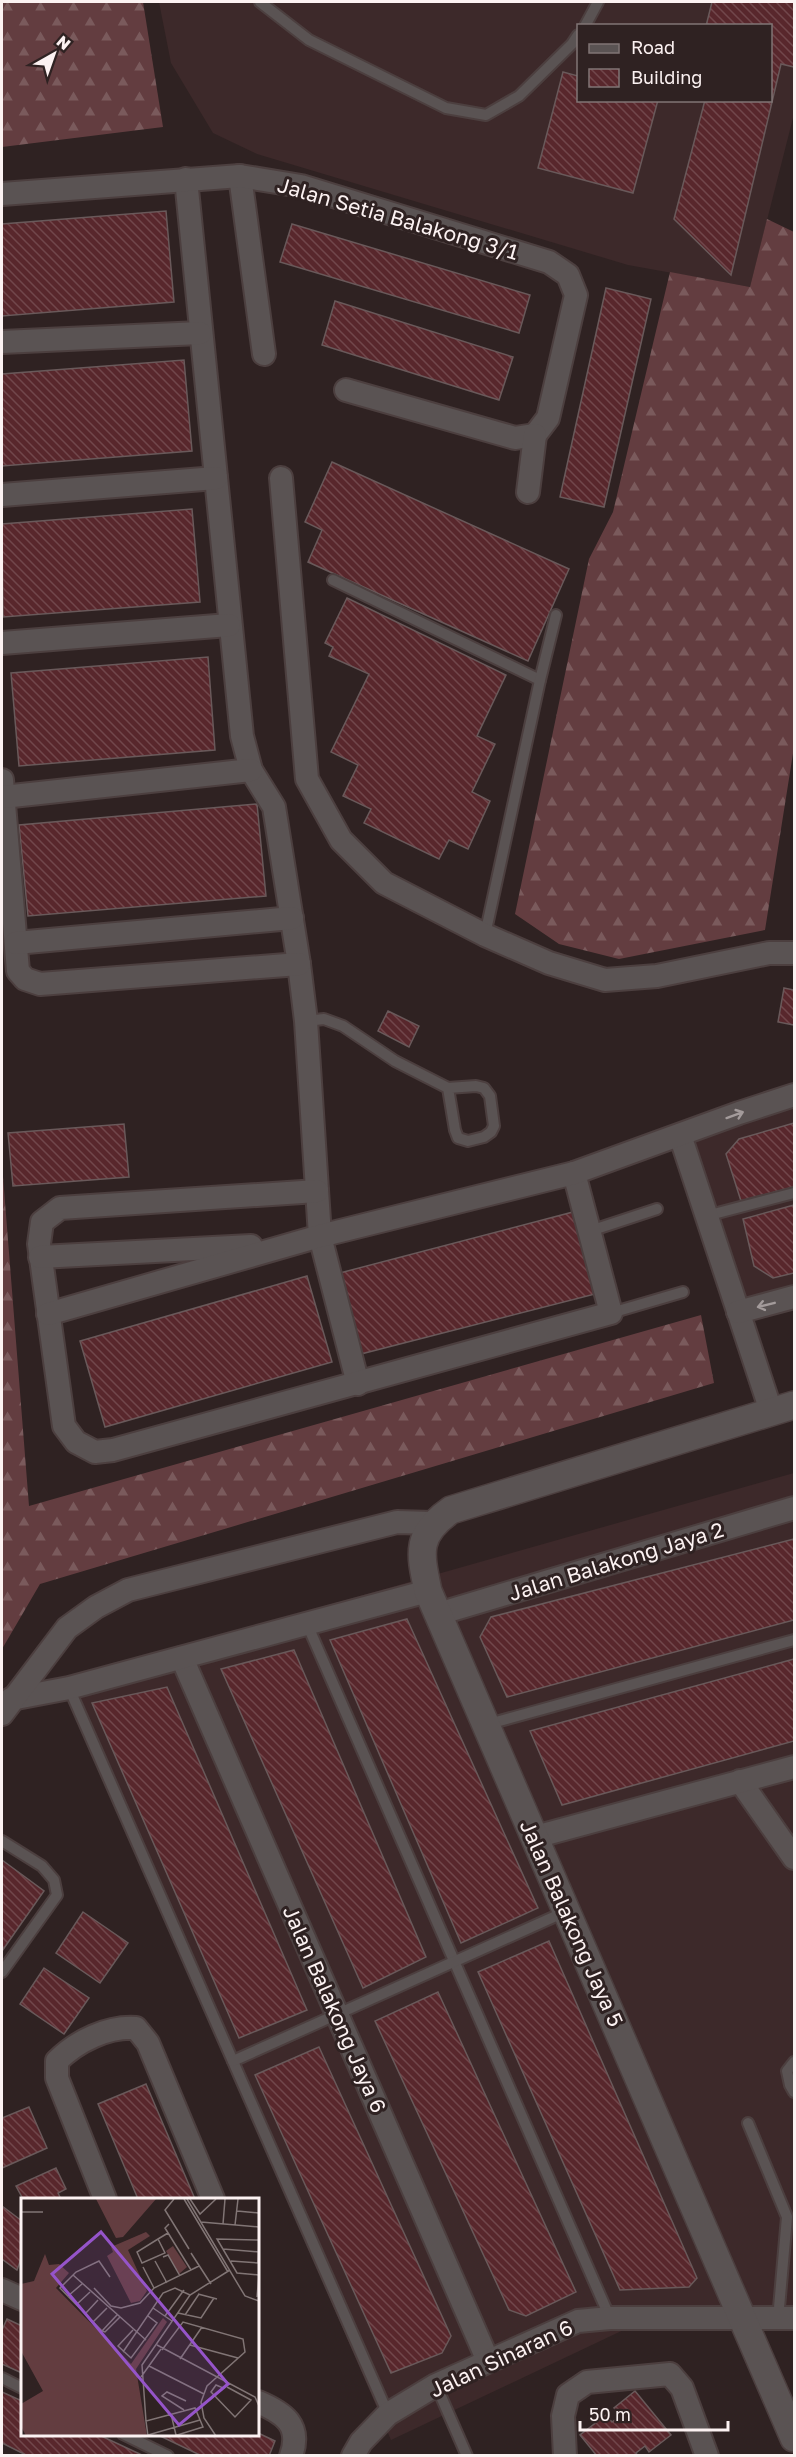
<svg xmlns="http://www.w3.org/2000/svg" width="796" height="2457" viewBox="0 0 796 2457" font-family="'Golos Text',sans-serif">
	<defs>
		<pattern id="forest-firs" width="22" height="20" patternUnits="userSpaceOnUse" patternTransform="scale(1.5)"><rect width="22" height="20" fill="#633d40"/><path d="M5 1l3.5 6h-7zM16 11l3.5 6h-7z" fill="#7a5a5c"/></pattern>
		<pattern id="building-back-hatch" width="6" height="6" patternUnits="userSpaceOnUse" patternTransform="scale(1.5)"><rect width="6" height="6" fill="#58272c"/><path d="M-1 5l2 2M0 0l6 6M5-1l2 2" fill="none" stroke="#71474b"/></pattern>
	</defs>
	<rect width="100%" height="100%" fill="#2f2222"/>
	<g fill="#3d292a" fill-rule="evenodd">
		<path d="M159 2H794V114L750 287 628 265 257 154 213 133 171 63ZM578 26H770V100H578Z"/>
		<path d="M794 1105V1289L743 1302 689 1140Z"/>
		<path d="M794 1473V2329L740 2331 634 2325 391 2440 63 1680Z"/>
	</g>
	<g fill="url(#forest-firs)">
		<path d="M2 2H143L163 127 2 147Z"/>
		<path d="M767 219 794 232V747L765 930 619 959 559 944 515 914 589 559 613 512 670 272 750 287Z"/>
		<path d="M2 1164 29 1506 701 1315 714 1383 40 1584 2 1649Z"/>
	</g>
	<g fill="url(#building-back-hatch)" stroke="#69595a" stroke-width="1.5">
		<path d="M712 2H794V67L781 64 731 275 674 219 705 100H770V26H706Z"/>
		<path d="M563 72 578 76V100H658L633 193 538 168Z"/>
		<path d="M166 211 174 302 2 316V224Z"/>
		<path d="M292 224 530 295 519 333 280 262Z"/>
		<path d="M606 288 651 299 604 507 560 497Z"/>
		<path d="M335 301 513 357 499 400 322 345Z"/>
		<path d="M184 360 192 451 2 466V374Z"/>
		<path d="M332 462 569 569 528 661 308 562 322 530 305 522Z"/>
		<path d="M192 509 200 602 3 617 2 524Z"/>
		<path d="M347 598 506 675 477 736 495 744 472 792 490 801 468 849 449 840 439 859 364 823 371 809 343 796 358 765 331 752 369 674 329 656 333 647 325 643Z"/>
		<path d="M208 657 215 750 19 766 11 673Z"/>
		<path d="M257 804 266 896 28 916 19 825Z"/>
		<path d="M784 988 794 990V1025L778 1022Z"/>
		<path d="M388 1011 419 1026 409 1047 378 1031Z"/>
		<path d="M794 1123V1187L741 1201 726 1154 739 1139Z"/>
		<path d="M124 1124 129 1177 13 1186 8 1133Z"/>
		<path d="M794 1205V1273L773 1278 754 1266 743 1219Z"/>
		<path d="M573 1212 595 1294 357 1355 336 1274Z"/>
		<path d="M307 1276 332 1362 105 1427 80 1341Z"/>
		<path d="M794 1539V1620L507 1697 480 1637 491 1617Z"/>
		<path d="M407 1619 538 1908 461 1943 330 1640Z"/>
		<path d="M294 1650 426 1957 363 1988 221 1669Z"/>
		<path d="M794 1659V1741L562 1805 530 1731Z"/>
		<path d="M167 1687 307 2010 239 2038 92 1703Z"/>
		<path d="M2 1860 44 1891 2 1951Z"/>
		<path d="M83 1912 128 1943 100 1983 56 1953Z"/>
		<path d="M549 1941 697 2278 689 2287 620 2290 478 1972Z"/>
		<path d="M44 1968 89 1998 64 2034 20 2004Z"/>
		<path d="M438 1992 576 2292 526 2316 509 2310 375 2021Z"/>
		<path d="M319 2047 451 2336 442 2353 391 2373 255 2075Z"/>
		<path d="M146 2084 195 2199H138L98 2104Z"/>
		<path d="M29 2107 47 2148 2 2168V2118Z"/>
		<path d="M56 2168 66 2189 58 2193 61 2199H23L16 2186Z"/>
		<path d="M2 2206 22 2221V2256L17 2270 2 2259Z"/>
		<path d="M7 2319 22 2326V2373L2 2364V2330Z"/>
		<path d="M635 2391 671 2435 649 2452 645 2446 636 2453 638 2456H597L580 2435 606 2415 612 2422 620 2416 614 2408Z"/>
		<path d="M2 2392 22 2401V2434H97L144 2456H28L2 2443Z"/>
		<path d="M258 2433 275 2441 269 2456H202L156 2434Z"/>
	</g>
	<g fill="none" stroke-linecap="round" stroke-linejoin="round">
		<g stroke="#4c3f3f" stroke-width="14">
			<g id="service">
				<path d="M260 2 309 40 446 108 486 115 519 96 572 44 578 35"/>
				<path d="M585 26 598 2"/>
				<path d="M333 580 540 680"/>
				<path d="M485 935 540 680 556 615"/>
				<path d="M306 1021 324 1019 343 1026 395 1061 448 1088 476 1086 484 1088 490 1096 494 1126 491 1132 484 1137 468 1141 458 1138 455 1130 448 1088"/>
				<path d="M706 1216 794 1193"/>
				<path d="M590 1231 657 1209"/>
				<path d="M611 1313 683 1292"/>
				<path d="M307 1624 610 2318"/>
				<path d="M69 1688 388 2414"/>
				<path d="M485 1725 794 1640"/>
				<path d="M2 1841 42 1866 54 1880 57 1895 2 1972"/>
				<path d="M233 2061 567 1911"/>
				<path d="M794 2062 787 2071 790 2085 794 2092"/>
				<path d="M748 2123 787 2217 778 2319"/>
				<path d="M2 2378 22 2388"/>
				<path d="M436 2385 467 2456"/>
				<path d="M123 2434 168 2456"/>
			</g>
		</g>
		<g stroke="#4c3f3f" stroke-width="26">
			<g id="minor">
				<path d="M240 176 264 354"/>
				<path d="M186 179 242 736 251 770 274 807 299 964 306 1021 320 1236 358 1384"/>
				<path d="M2 194 240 176 301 186 549 262 568 275 576 295 548 418 535 435"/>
				<path d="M2 342 200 333"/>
				<path d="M346 390 515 438 535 435"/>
				<path d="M281 478 307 779 341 840 384 883 485 935 549 963 605 980 657 976 769 953H794"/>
				<path d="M528 492 535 435"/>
				<path d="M2 495 216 478"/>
				<path d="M2 643 229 625"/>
				<path d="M2 780 18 971 25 979 40 984 299 964"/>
				<path d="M3 797 251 770"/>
				<path d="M16 943 292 918"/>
				<path d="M680 1135 771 1411"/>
				<path d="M317 1191 60 1208 42 1222 39 1244 64 1426 76 1442 95 1452 113 1450 611 1313 574 1173"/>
				<path d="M40 1257 251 1246"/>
				<path d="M738 1312 794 1297"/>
				<path d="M48 1314 320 1236 574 1173 739 1113 794 1095"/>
				<path d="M438 1614 794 1508"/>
				<path d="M182 1658 488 2361"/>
				<path d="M11 1699 69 1688 428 1591"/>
				<path d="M2 1714 67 1628 96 1607 128 1590 397 1522 432 1523"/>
				<path d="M740 1781 794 1858"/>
				<path d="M535 1837 794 1767"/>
				<path d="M105 2199 57 2078V2061C77 2041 108 2026 136 2028L148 2043 213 2199"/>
				<path d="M2 2290 22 2299"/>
				<path d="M258 2402C284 2413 302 2425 291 2456"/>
				<path d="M353 2456 361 2442 388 2414 436 2385 578 2321 610 2318H794"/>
				<path d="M565 2456 563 2416 568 2395 587 2382 670 2374 682 2388 707 2456"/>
			</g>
		</g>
		<g stroke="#4c3f3f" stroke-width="30">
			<path id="tertiary" d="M794 1405 451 1510C415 1535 420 1553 428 1591L794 2438"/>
		</g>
		<use href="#service" stroke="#5a5353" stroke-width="10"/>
		<use href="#minor" stroke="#5a5353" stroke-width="22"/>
		<use href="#tertiary" stroke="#5a5353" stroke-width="27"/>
	</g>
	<defs><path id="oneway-shaft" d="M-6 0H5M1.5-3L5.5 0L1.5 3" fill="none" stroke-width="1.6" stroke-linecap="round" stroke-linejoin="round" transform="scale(1.5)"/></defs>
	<g stroke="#a39b9b">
		<use href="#oneway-shaft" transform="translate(735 1115) rotate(-20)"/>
		<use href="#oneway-shaft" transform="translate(766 1305) rotate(166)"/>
	</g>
	<g text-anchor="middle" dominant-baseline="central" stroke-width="6" stroke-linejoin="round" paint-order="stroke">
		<g font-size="21" fill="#fcf2f2" stroke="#2f2222">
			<text transform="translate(398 218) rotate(16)">Jalan Setia Balakong 3/1</text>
			<text transform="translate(616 1561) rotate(-17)">Jalan Balakong Jaya 2</text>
			<text transform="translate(572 1923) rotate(66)">Jalan Balakong Jaya 5</text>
			<text transform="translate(335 2009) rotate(66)">Jalan Balakong Jaya 6</text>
			<text transform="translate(501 2358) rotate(-25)">Jalan Sinaran 6</text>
		</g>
	</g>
	<g transform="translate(21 2198)">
		<rect width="238" height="238" fill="#2f2222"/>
		<path d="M75 1H135L102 39 95 40ZM125 34 129 38 107 52 126 93 119 103 110 105 86 58 92 54 90 49ZM24 56 28 67 38 66 48 75 35 90 110 166 142 120 146 124 115 171 126 238H5L0 228V206L22 193 0 153V86L13 83Z" fill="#633d40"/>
		<path d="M152 48 166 69 158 76 145 53Z" fill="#633d40"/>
		<path fill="none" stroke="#817575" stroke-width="1.5" d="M153 1 144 12 168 51M163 1 207 74M166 1 224 98 238 103M169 1 179 16 195 1M216 13 238 15M0 14H22M180 24 238 29M148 26 144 30 170 72M202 26 204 1M214 27 217 1M137 41 144 55 121 65 116 54 137 41 147 35M238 42 196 41 216 75 238 77M202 51 238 54M170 55 190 86M142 59 147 57 159 78M134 63 146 85M210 63 238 65M237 65 238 42M122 69 133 90M52 77 125 142M73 90 90 108 100 110 119 105 133 90 178 68M177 96 196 101M47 98 61 86M236 99 238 77M55 107 69 94M132 110 151 123M157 115 180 120 193 100M64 116 77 102M164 117 178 96M144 118 163 92M72 124 86 110M112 132 97 148 110 160 136 125 127 118M81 133 39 90 55 74 78 63 89 79M81 133 84 134 99 119M81 133 96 117M136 147 234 199 238 208M169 147 217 160M141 152 162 124 222 141 224 154 186 188 180 204 183 220 195 238M102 154 142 95 154 90 169 97M159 161 181 129M128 168 183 196M120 179 140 151M206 189 230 202 214 219 190 194 195 187 202 190 208 185M163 212 141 198 146 194 165 203M150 216 155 237M125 223 121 167 169 97 209 72M127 237 179 222M127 238 125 223 174 210 182 229 153 238"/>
		<path fill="#9554c9" fill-opacity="0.15" stroke="#9554c9" stroke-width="3" d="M80 34 207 186 158 227 31 76Z"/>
		<rect width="238" height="238" fill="none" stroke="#fcf2f2" stroke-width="3"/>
	</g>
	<rect width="796" height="2457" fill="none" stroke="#fcf2f2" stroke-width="6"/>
	<rect x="577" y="24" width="195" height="78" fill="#2f2222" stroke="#817575" stroke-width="1.5"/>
	<rect x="589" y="44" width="30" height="9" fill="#5a5353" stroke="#817575" stroke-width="1.5"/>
	<text x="631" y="54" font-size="18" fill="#fcf2f2">Road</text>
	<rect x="589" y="69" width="30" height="18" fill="url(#building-back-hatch)" stroke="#817575" stroke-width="1.5"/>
	<text x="631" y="84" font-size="18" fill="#fcf2f2">Building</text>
	<g transform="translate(54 54) rotate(40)" stroke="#2f2222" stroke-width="4.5" paint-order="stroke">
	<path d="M0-4.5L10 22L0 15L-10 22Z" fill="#fcf2f2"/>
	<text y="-9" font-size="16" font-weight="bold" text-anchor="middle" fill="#fcf2f2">N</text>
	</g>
	<path d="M580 2421v9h148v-9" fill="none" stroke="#fcf2f2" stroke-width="3"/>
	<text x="589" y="2421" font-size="18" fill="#fcf2f2" stroke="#2f2222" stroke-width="4.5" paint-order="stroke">50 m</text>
</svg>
